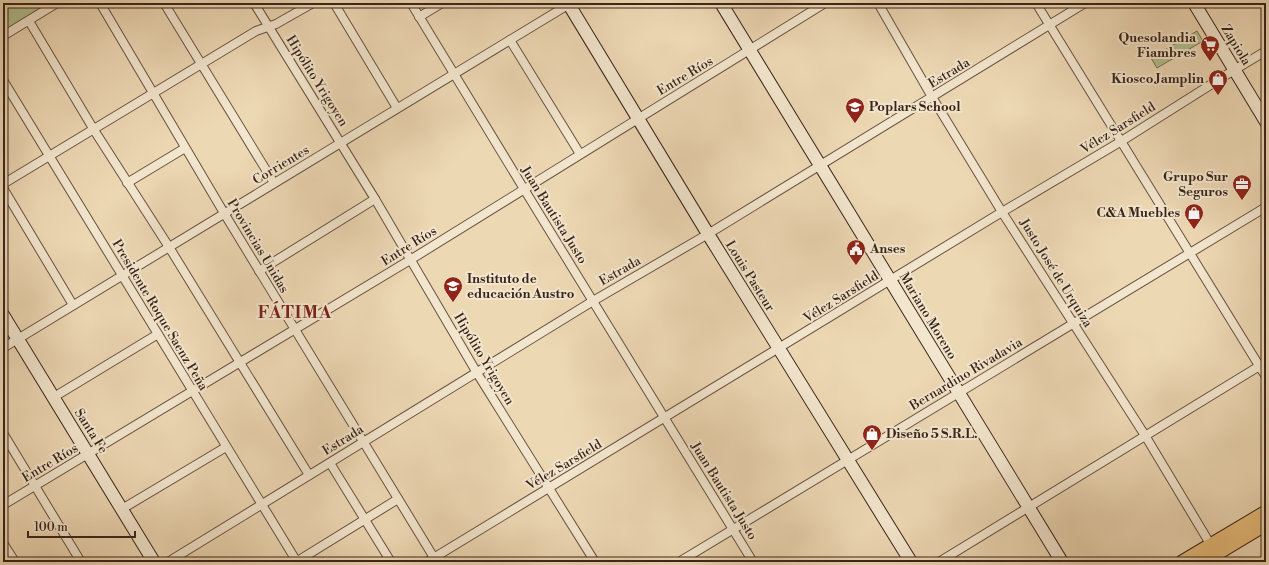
<svg xmlns="http://www.w3.org/2000/svg" width="1269" height="565" viewBox="0 0 1269 565" font-family="'Libre Bodoni',serif">
	<rect width="100%" height="100%" fill="#edd8b4"/>
	<filter id="stains"><feTurbulence type="fractalNoise" baseFrequency=".005" numOctaves="4"/><feColorMatrix values="0 0 0 0 .2 0 0 0 0 .09 0 0 0 0 .02 0 0 0 .5 -.17"/></filter>
	<radialGradient id="worn" r=".72"><stop offset=".6" stop-color="#630" stop-opacity="0"/><stop offset="1" stop-color="#630" stop-opacity=".3"/></radialGradient>
	<g fill="#b3c091" stroke="#767256">
		<path d="M3 3H52L3 33Z"/>
		<path d="M1197 31 1203 41 1157 68 1151 58Z"/>
	</g>
	<g fill="none" stroke-linecap="round" stroke-linejoin="round">
		<g stroke="#675241" stroke-width="10">
			<g id="street">
				<path d="M100 3 224 213 436 561"/>
				<path d="M164 3 274 183"/>
				<path d="M254 3 375 199 477 373 595 562"/>
				<path d="M334 3 397 108"/>
				<path d="M411 3 524 189 753 562"/>
				<path d="M878 3 932 97 1002 212 1146 437 1221 562"/>
				<path d="M1036 3 1266 377"/>
				<path d="M419 17 442 3"/>
				<path d="M29 21 94 130 169 247 309 475"/>
				<path d="M3 36 57 3"/>
				<path d="M510 40 580 154"/>
				<path d="M3 80 297 562"/>
				<path d="M127 183 185 148"/>
				<path d="M3 184 256 31 276 24 313 3"/>
				<path d="M3 188 73 305"/>
				<path d="M259 271 375 199"/>
				<path d="M3 348 571 3"/>
				<path d="M54 397 158 334"/>
				<path d="M3 433 81 562"/>
				<path d="M330 463 391 562"/>
				<path d="M3 505 410 260 825 3"/>
				<path d="M122 509 226 447"/>
				<path d="M3 543 15 562"/>
				<path d="M168 562 593 301 708 234 1085 3"/>
				<path d="M296 562 398 499"/>
				<path d="M427 562 1002 212 1120 142 1234 70 1266 51"/>
				<path d="M679 562 1266 207"/>
				<path d="M939 562 1266 362"/>
			</g>
		</g>
		<g stroke="#3a251b" stroke-width="14">
			<g id="secondary">
				<path d="M568 3 708 234 911 562"/>
				<path d="M721 3 1062 562"/>
				<path d="M1194 3 1266 122"/>
				<path d="M3 315 154 562"/>
			</g>
		</g>
		<g stroke="#3a251b" stroke-width="15">
			<g id="primary">
				<path d="M1182 562 1266 512"/>
				<path d="M1203 562 1266 524"/>
			</g>
		</g>
		<use href="#street" stroke="#f3e6ce" stroke-width="8"/>
		<use href="#secondary" stroke="#f3e6ce" stroke-width="12"/>
		<use href="#primary" stroke="#e6bc7a" stroke-width="13"/>
	</g>
	<defs>
		<g id="supermarket-pin" transform="scale(1)"><path d="M0 17L-7.5 6A9.5 9.5 0 1 1 7.5 6Z" fill="#8f2418" stroke="#f3e6ce"/><path d="M-6-5.5h2.5l.6 2H6L4.5 2H-2.5L-4.4-4H-6ZM-1.5 3.2a1.3 1.3 0 1 0 .1 0ZM3 3.2a1.3 1.3 0 1 0 .1 0Z" fill="#fff"/></g>
		<g id="shop-pin" transform="scale(1)"><path d="M0 17L-7.5 6A9.5 9.5 0 1 1 7.5 6Z" fill="#8f2418" stroke="#f3e6ce"/><path d="M-5-2.5h2.3a2.7 3.5 0 0 1 5.4 0H5L5.5 6h-11ZM-1.5-2.5h3a1.5 2.3 0 0 0-3 0Z" fill="#fff"/></g>
		<g id="school-pin" transform="scale(1)"><path d="M0 17L-7.5 6A9.5 9.5 0 1 1 7.5 6Z" fill="#8f2418" stroke="#f3e6ce"/><path d="M0-5L7-2L0 1L-7-2ZM-4 1L0 2.5L4 1V4Q0 6-4 4Z" fill="#fff"/></g>
		<g id="office-pin" transform="scale(1)"><path d="M0 17L-7.5 6A9.5 9.5 0 1 1 7.5 6Z" fill="#8f2418" stroke="#f3e6ce"/><path d="M-6-3h4V-5.5h4V-3h4V5H-6ZM-1-4.5V-3h2v-1.5ZM-6 0V1H6V0Z" fill="#fff"/></g>
		<g id="civic-pin" transform="scale(1)"><path d="M0 17L-7.5 6A9.5 9.5 0 1 1 7.5 6Z" fill="#8f2418" stroke="#f3e6ce"/><path d="M-.6-6.5H3V-4.5H.6V-3L4-1V1h2V6H-6V1h2V-1L-.6-3ZM-1.2 2.5V6h2.4V2.5Z" fill="#fff"/></g>
	</defs>
	<g fill-rule="evenodd">
		<use href="#supermarket-pin" x="1210" y="45"/>
		<use href="#shop-pin" x="1218" y="79"/>
		<use href="#school-pin" x="855" y="107"/>
		<use href="#office-pin" x="1242" y="184"/>
		<use href="#shop-pin" x="1194" y="213"/>
		<use href="#civic-pin" x="856" y="249"/>
		<use href="#school-pin" x="453" y="286"/>
		<use href="#shop-pin" x="872" y="434"/>
	</g>
	<g text-anchor="middle" dominant-baseline="central" stroke-width="4" stroke-linejoin="round" paint-order="stroke">
		<g font-size="13" font-weight="bold" fill="#3a251b" stroke="#f3e6ce" text-anchor="end">
			<text x="1196" y="38">Quesolandia<tspan x="1196" dy="15">Fiambres</tspan></text>
			<text x="1204" y="79">Kiosco Jamplin</text>
			<text x="869" y="107" text-anchor="start">Poplars School</text>
			<text x="1228" y="177">Grupo Sur<tspan x="1228" dy="15">Seguros</tspan></text>
			<text x="1180" y="213">C&amp;A Muebles</text>
			<text x="870" y="249" text-anchor="start">Anses</text>
			<text x="467" y="279" text-anchor="start">Instituto de<tspan x="467" dy="15">educación Austro</tspan></text>
			<text x="886" y="434" text-anchor="start">Diseño 5 S.R.L.</text>
		</g>
		<g font-size="13" fill="#3a251b" stroke="#f3e6ce">
			<text transform="translate(1236 45) rotate(59)">Zapiola</text>
			<text transform="translate(949 73) rotate(-31)">Estrada</text>
			<text transform="translate(685 76) rotate(-31)">Entre Ríos</text>
			<text transform="translate(317 81) rotate(58)">Hipólito Yrigoyen</text>
			<text transform="translate(1118 128) rotate(-32)">Vélez Sarsfield</text>
			<text transform="translate(281 165) rotate(-31)">Corrientes</text>
			<text transform="translate(554 215) rotate(58)">Juan Bautista Justo</text>
			<text transform="translate(258 246) rotate(59)">Provincias Unidas</text>
			<text transform="translate(409 246) rotate(-32)">Entre Ríos</text>
			<text transform="translate(620 271) rotate(-30)">Estrada</text>
			<text transform="translate(1056 273) rotate(58)">Justo José de Urquiza</text>
			<text transform="translate(750 276) rotate(58)">Louis Pasteur</text>
			<text transform="translate(841 297) rotate(-32)">Vélez Sarsfield</text>
			<text transform="translate(160 315) rotate(59)">Presidente Roque Saenz Peña</text>
			<text transform="translate(928 316) rotate(59)">Mariano Moreno</text>
			<text transform="translate(484 359) rotate(59)">Hipólito Yrigoyen</text>
			<text transform="translate(966 374) rotate(-31)">Bernardino Rivadavia</text>
			<text transform="translate(91 431) rotate(58)">Santa Fe</text>
			<text transform="translate(343 440) rotate(-32)">Estrada</text>
			<text transform="translate(50 463) rotate(-31)">Entre Ríos</text>
			<text transform="translate(564 465) rotate(-31)">Vélez Sarsfield</text>
			<text transform="translate(724 491) rotate(58)">Juan Bautista Justo</text>
		</g>
		<g font-size="17" font-weight="bold" letter-spacing="1" fill="#7a1f14" stroke="#f3e6ce">
			<text x="295" y="313">FÁTIMA</text>
		</g>
	</g>
	<rect width="1269" height="565" fill="none" stroke="#edd8b4" stroke-width="16"/>
	<rect x="4" y="4" width="1261" height="557" fill="none" stroke="#3a251b" stroke-width="2"/>
	<rect x="8" y="8" width="1253" height="549" fill="none" stroke="#3a251b"/>
	<path d="M28 531v6h107v-6" fill="none" stroke="#3a251b" stroke-width="2"/>
	<text x="34" y="531" font-size="12" fill="#3a251b" stroke="#f3e6ce" stroke-width="3" paint-order="stroke">100 m</text>
	<rect width="100%" height="100%" filter="url(#stains)"/>
	<rect width="100%" height="100%" fill="url(#worn)"/>
</svg>
